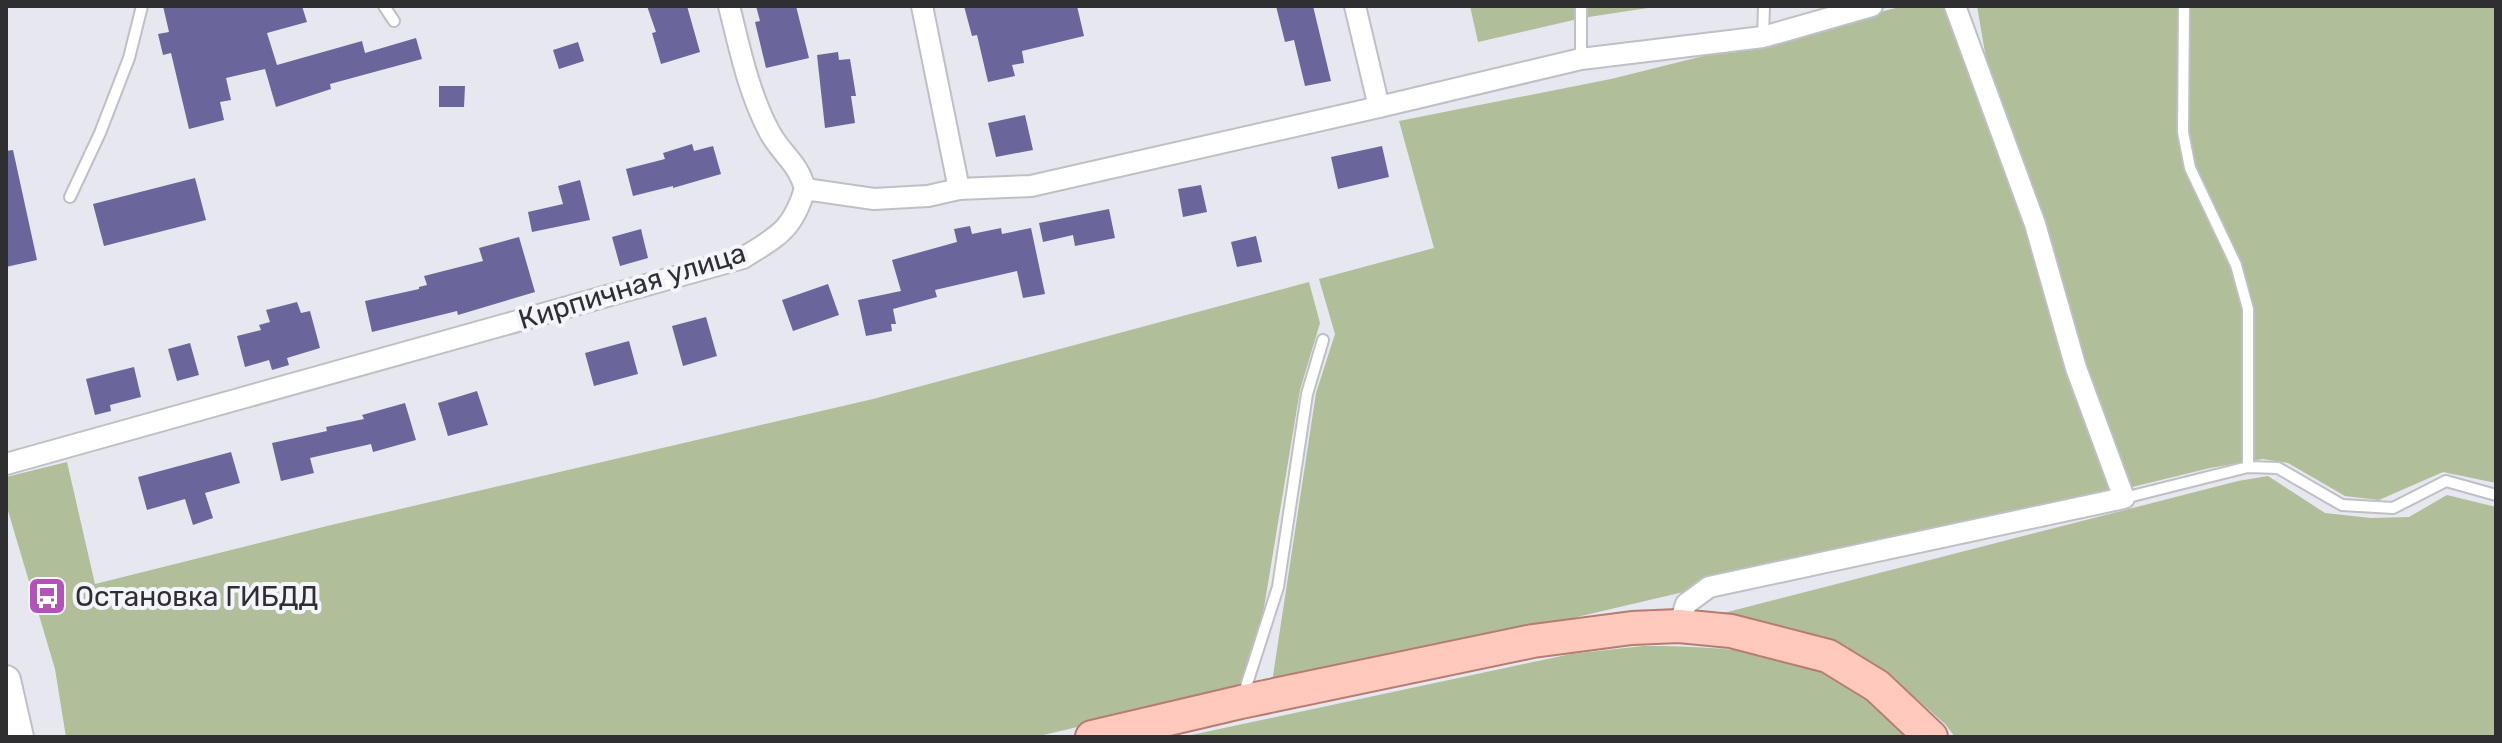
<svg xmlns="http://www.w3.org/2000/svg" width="2502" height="743" viewBox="0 0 2502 743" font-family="Rubik,sans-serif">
	<rect width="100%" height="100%" fill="#e7e7ef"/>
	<g fill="#b0be99">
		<path d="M1470 6H1661L1582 18 1478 42Z"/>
		<path d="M1904 6H1950L2027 227 2067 373 2113 491 1271 689 1316 393 1335 334 1319 279 1434 248 1399 121 1611 79Z"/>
		<path d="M1977 6H2496V483L2443 472 2379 500 2345 496 2288 463 2263 459 2210 468 2128 488 2082 365 1989 76Z"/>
		<path d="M1309 282 1320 323 1300 390 1251 686 1035 737H66L55 669 6 504V477L67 462 95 584 327 526 873 399Z"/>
		<path d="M2268 476 2325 513 2371 518 2409 517 2447 495 2496 507V737H1955L1945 724 1886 672 1815 636 1708 617 2238 481Z"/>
		<path d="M1643 646C1750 646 1832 654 1908 737H1182L1571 654Z"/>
	</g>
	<g fill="#6a659b">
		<path d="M163 6H302L307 22 267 33 277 65 362 41 365 53 416 38 422 59 330 84 331 89 276 107 265 69 226 78 231 100 220 102 224 120 189 129 171 53 163 55 158 34 169 32Z"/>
		<path d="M647 6H687L700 52 661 64 652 33 656 32Z"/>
		<path d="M756 6H796L809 58 766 68 755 22 760 21Z"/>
		<path d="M964 6H1077L1084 36 1022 51 1024 63 1012 65 1015 76 988 82 977 35 972 36Z"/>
		<path d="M1276 6H1313L1331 81 1305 86 1294 40 1285 42Z"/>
		<path d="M578 42 584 61 559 69 553 50Z"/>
		<path d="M838 52 839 60 850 59 856 96H851L855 123 825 128 817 55Z"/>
		<path d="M439 86H465L464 107H439Z"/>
		<path d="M1025 115 1033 150 996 157 988 123Z"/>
		<path d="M692 144 694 151 713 146 721 174 673 188V186L633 196 626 169 665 159 663 153Z"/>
		<path d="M1382 146 1389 177 1338 189 1331 157Z"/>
		<path d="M13 150 37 260 6 267V151Z"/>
		<path d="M195 178 206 220 104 246 93 204Z"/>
		<path d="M580 180 590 220 532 232 528 212 563 204 558 186Z"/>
		<path d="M1201 185 1207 212 1183 217 1178 189Z"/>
		<path d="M1109 209 1115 238 1075 246 1073 235 1043 242 1039 223Z"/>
		<path d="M970 226 972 234 1001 228 1002 234 1031 228 1045 294 1023 298 1017 271 935 290 937 297 893 309 896 324H891L892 331 866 336 858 300 901 291 892 260 957 242 954 229Z"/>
		<path d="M641 229 648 258 620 266 612 237Z"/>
		<path d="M1256 236 1262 262 1237 267 1231 242Z"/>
		<path d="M519 237 535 292 458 315 457 311 372 332 365 301 419 289V287L427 285 424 276 483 261 479 248Z"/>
		<path d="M828 284 839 315 793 331 782 300Z"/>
		<path d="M297 302 301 313 310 311 320 348 287 358 289 365 272 370 269 360 245 367 237 336 261 330 259 325 270 322 266 310Z"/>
		<path d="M706 317 717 356 683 366 672 326Z"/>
		<path d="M629 341 638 374 594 386 585 353Z"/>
		<path d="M190 343 199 375 177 381 168 349Z"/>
		<path d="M134 367 141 397 110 405 111 411 95 415 86 379Z"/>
		<path d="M477 391 488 425 448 436 438 403Z"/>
		<path d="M405 403 416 440 373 452 371 444 310 458 314 473 281 481 272 443 327 431 326 427 364 419 362 415Z"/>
		<path d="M231 452 240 483 205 493 213 518 193 525 185 499 147 510 138 477Z"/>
	</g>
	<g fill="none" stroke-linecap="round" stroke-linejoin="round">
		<g stroke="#bfbfc6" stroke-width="14">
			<g id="service">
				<path d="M384 6 394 21"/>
				<path d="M2184 6 2183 132 2190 168 2236 265 2248 309V467"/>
				<path d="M1763 37 1764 6"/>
				<path d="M1581 59V6"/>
				<path d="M70 197 100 133 129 58 142 6"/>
				<path d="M2124 498 2248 467 2278 468 2342 505 2393 508 2446 481 2496 495"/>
				<path d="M1243 696 1278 587 1307 394 1323 340"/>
			</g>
		</g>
		<g stroke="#bfbfc6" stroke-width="24">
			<g id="minor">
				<path d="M729 6C740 49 748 91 769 131 780 153 799 163 805 189"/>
				<path d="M922 6 959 189"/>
				<path d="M1355 6 1379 107"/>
				<path d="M6 464 743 258C778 236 792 231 805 189L874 199 928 196 959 189 1031 186 1379 107 1581 59 1763 37 1872 6"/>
				<path d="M1679 626 1686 604 1709 587 2124 498 2076 368 2035 224 1955 6"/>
			</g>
		</g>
		<g stroke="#bfbfc6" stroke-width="32">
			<path id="secondary" d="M6 680 19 737"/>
		</g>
		<g stroke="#b67c70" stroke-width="36">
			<path id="primary" d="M1092 737 1241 702 1533 641 1632 628 1679 626 1731 631 1828 656 1877 686 1931 737"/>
		</g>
		<use href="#service" stroke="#fff" stroke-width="10"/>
		<use href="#minor" stroke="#fff" stroke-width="20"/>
		<use href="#secondary" stroke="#fff" stroke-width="28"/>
		<use href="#primary" stroke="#ffc9be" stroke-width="32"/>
	</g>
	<defs>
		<g id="bus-square" transform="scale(2)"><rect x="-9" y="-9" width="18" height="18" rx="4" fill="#b352b9" stroke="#f4f4fc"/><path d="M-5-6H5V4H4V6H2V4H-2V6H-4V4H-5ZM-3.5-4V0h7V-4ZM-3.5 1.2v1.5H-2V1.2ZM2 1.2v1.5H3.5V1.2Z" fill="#fff"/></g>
	</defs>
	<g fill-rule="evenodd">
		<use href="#bus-square" x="47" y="596"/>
	</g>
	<g text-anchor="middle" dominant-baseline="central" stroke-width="8" stroke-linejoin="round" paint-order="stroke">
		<g font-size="28" fill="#2f2f32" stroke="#f4f4fc">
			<text transform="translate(632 286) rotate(-17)">Кирпичная улица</text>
		</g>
		<g font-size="28" fill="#2f2f32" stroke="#f4f4fc" text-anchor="start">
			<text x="75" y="596">Остановка ГИБДД</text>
		</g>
	</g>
	<rect width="2502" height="743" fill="none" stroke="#2f2f32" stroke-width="16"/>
</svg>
